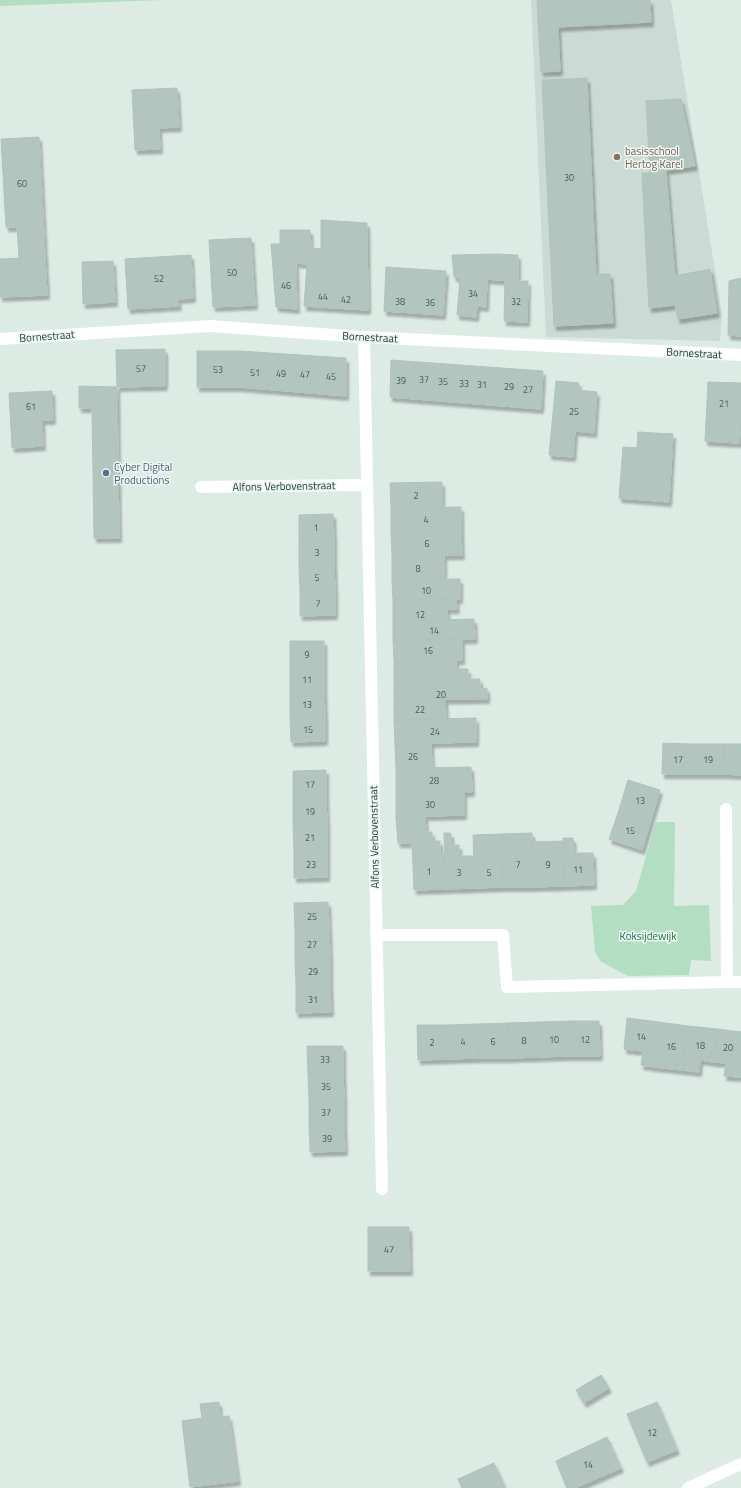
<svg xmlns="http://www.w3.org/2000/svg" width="741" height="1488" viewBox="0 0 741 1488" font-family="'Titillium Web',sans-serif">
	<defs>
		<filter id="shadow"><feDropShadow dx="2.5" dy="4.5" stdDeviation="1" flood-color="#0004"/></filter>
	</defs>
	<rect width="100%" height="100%" fill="#ddebe5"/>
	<path fill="#cbdad4" d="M531 0H671L722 313 720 341 546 337Z"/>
	<g fill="#b3dec1">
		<path d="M0 0H162L0 6Z"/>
		<path d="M656 822H675L674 906 709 905 711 961 691 960 689 975 628 976 600 961 595 952 591 906 623 905 636 891Z"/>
	</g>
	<g fill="#b2c5be" stroke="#afc4bc" filter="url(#shadow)">
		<path d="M537 0H650L651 22 558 27 560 71 541 72Z"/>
		<path d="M587 78 596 274H610L613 323 554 326 542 80Z"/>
		<path d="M177 88 179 127 159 128 160 149 135 150 132 90Z"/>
		<path d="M681 99 695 166 666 170 675 276 710 269 717 313 678 319 675 305 649 308 642 173H650L646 101Z"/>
		<path d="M39 137 47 295 0 297V259L19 258 17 227H6L1 139Z"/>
		<path d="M321 220 367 223 368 310 304 306 307 264 297 263 295 230H310L311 248 321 249Z"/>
		<path d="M280 230H295L297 309 276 307 271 244H280Z"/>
		<path d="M251 238 255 305 213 307 209 240Z"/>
		<path d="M496 254 518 255V281H528L527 322 504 321 505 280H496Z"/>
		<path d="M496 254V280L487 279 486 307 477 306 476 317 457 315 460 278 454 277 452 255Z"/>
		<path d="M191 255 193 298 178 299 179 306 128 309 125 259Z"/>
		<path d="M113 261 115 302 83 304 82 262Z"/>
		<path d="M386 267 446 271 443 315 384 311Z"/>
		<path d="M741 278V336L728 335 729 281Z"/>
		<path d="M165 349V386L117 387 116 350Z"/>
		<rect x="197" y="351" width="42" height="36"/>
		<path d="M239 351 346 358V396L239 387Z"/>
		<path d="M391 360 543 371 541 409 390 397Z"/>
		<path d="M556 381 579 383V390L597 392 594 433 575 431 573 457 549 455Z"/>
		<path d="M708 382 741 383V424L739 443 705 441Z"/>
		<path d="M79 386 117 387 119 538H94L92 408H79Z"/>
		<path d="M52 391 53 420H42L43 446 12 448 9 393Z"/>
		<path d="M638 432 673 434 669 502 619 498 623 447 637 448Z"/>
		<path d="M442 482V507L391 508 390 483Z"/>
		<path d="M461 507V530L391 532V508Z"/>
		<path d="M333 514 334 539 299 540V515Z"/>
		<path d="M461 530 462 555 392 556 391 532Z"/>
		<path d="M334 539V564L299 565V540Z"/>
		<path d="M444 555V579L392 580V556Z"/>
		<path d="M334 564 335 590H300L299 565Z"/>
		<path d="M460 579V599L393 600 392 580Z"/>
		<path d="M300 590H335V615L300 616Z"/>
		<path d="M456 599 457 609H447L448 620 393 621V600Z"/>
		<path d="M474 619 475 639 393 640V621Z"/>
		<path d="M462 639V660L394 661 393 640Z"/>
		<rect x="290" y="641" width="34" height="25"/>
		<path d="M456 660V669H468V679L394 681V661Z"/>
		<rect x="290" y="666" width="34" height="25"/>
		<path d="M480 679V689L487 688V699L394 700V681Z"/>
		<path d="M290 691H324L325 716 290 717Z"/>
		<path d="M445 699 446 719 394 720V700Z"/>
		<path d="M325 716V741L291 742 290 717Z"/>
		<path d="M476 718V742L395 744 394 720Z"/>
		<path d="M431 743 432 767 396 768 395 744Z"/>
		<path d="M663 743 693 744V774H662Z"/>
		<path d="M693 744H724L723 774H693Z"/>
		<path d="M724 744H741V775L723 774Z"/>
		<path d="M471 767 472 792 396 793V768Z"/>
		<path d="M326 770V797H293V771Z"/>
		<path d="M628 780 660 790 651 820 619 810Z"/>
		<path d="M464 792V815L396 817V793Z"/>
		<path d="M293 797H326L327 824H293Z"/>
		<path d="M619 810 651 820 642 850 609 839Z"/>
		<path d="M425 816 426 832H432V841H440V853H444L445 889 414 890 412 843H398L396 817Z"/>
		<path d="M293 824H327V851H294Z"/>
		<path d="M444 833H451V845H459V856H474L475 888 445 889Z"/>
		<path d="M532 833 534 887H503L502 834Z"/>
		<path d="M502 834 503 887 475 888 473 835Z"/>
		<path d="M563 838H573L574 853H593L594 885 564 886Z"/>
		<path d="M563 841 564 886 534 887 532 842Z"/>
		<path d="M294 851H327V877L294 878Z"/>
		<path d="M328 902 329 930 295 931 294 903Z"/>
		<path d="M329 930 330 957 295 958V931Z"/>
		<path d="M330 957V985H296L295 958Z"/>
		<path d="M296 985H330L331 1012 296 1013Z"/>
		<path d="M627 1018 659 1022 654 1067 641 1065 643 1051 624 1049Z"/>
		<path d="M569 1021H599L600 1056H570Z"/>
		<path d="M569 1021 570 1056 539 1057V1022Z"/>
		<path d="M539 1022V1057L509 1058 508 1023Z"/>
		<path d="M659 1022 688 1026 682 1070 654 1067Z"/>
		<path d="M508 1023 509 1058H479L478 1024Z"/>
		<path d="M478 1024 479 1058 448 1059 447 1025Z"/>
		<path d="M417 1025H447L448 1059 418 1060Z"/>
		<path d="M688 1026 718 1029 713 1062 700 1060 699 1072 682 1070Z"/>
		<path d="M718 1029 741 1032V1077L724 1076 726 1063 713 1062Z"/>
		<path d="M307 1046H343V1072L308 1073Z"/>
		<path d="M343 1072 344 1098 309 1099 308 1073Z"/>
		<path d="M344 1098V1125L309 1126V1099Z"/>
		<path d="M344 1125 345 1151 310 1152 309 1126Z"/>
		<path d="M368 1227H409L410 1271H368Z"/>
		<path d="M601 1375 609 1388 584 1403 576 1390Z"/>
		<path d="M219 1402 220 1417 229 1416 238 1481 190 1487 182 1421 202 1418 200 1404Z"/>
		<path d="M657 1402 677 1450 647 1462 627 1414Z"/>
		<path d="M607 1437 621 1468 575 1488H567L556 1461Z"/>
		<path d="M494 1463 505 1488H462L458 1479Z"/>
	</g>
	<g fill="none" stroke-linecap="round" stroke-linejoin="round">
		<path stroke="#fff" stroke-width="12" d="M201 487 367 485"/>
		<g stroke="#fff" stroke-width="12">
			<path d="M364 337 382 1189"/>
			<path d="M0 339 210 326 364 337 741 355"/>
			<path d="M726 809 727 982H741"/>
			<path d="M376 935H503L507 987 727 982"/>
			<path d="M688 1488 741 1464"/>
		</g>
	</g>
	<circle fill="#8d6e63" stroke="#edf7f3" stroke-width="1.5" cx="617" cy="157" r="4"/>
	<circle fill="#5c6f8a" stroke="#edf7f3" stroke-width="1.5" cx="106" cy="473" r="4"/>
	<g text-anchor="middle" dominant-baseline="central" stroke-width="3" stroke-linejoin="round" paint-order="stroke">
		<g font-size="9" fill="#425e56">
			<text x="569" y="177">30</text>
			<text x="22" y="183">60</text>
			<text x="232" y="272">50</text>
			<text x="159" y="278">52</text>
			<text x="286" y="285">46</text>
			<text x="473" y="293">34</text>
			<text x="323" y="296">44</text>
			<text x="346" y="299">42</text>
			<text x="400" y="301">38</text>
			<text x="516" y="301">32</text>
			<text x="430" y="302">36</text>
			<text x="141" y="368">57</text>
			<text x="218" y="369">53</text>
			<text x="255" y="372">51</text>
			<text x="281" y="373">49</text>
			<text x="305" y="374">47</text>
			<text x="331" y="376">45</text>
			<text x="424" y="379">37</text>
			<text x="401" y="380">39</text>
			<text x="443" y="381">35</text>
			<text x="464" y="383">33</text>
			<text x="482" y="384">31</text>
			<text x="509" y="386">29</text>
			<text x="528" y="389">27</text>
			<text x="724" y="403">21</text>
			<text x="31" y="406">61</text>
			<text x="574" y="411">25</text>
			<text x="416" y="495">2</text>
			<text x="426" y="519">4</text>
			<text x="316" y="527">1</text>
			<text x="427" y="543">6</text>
			<text x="317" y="552">3</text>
			<text x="418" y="568">8</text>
			<text x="317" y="577">5</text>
			<text x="426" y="590">10</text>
			<text x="318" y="603">7</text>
			<text x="420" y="614">12</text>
			<text x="434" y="630">14</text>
			<text x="428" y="650">16</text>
			<text x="307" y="654">9</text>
			<text x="307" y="679">11</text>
			<text x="441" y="694">20</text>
			<text x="307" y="704">13</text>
			<text x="420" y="709">22</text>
			<text x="308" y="729">15</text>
			<text x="435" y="731">24</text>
			<text x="413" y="756">26</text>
			<text x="678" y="759">17</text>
			<text x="708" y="759">19</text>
			<text x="434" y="780">28</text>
			<text x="310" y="784">17</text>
			<text x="640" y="800">13</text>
			<text x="430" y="804">30</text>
			<text x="310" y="811">19</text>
			<text x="630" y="830">15</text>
			<text x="310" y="837">21</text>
			<text x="311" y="864">23</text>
			<text x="518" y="864">7</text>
			<text x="548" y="864">9</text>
			<text x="578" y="869">11</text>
			<text x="429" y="871">1</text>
			<text x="459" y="872">3</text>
			<text x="489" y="872">5</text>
			<text x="312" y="916">25</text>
			<text x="312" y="944">27</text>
			<text x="313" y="971">29</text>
			<text x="313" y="999">31</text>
			<text x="641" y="1036">14</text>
			<text x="554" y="1039">10</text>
			<text x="585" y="1039">12</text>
			<text x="524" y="1040">8</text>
			<text x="463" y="1041">4</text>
			<text x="493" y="1041">6</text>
			<text x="432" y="1042">2</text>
			<text x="700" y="1045">18</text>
			<text x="671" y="1046">16</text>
			<text x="728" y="1047">20</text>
			<text x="325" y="1059">33</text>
			<text x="326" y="1086">35</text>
			<text x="326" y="1112">37</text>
			<text x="327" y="1138">39</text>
			<text x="389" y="1249">47</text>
			<text x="652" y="1432">12</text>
			<text x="588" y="1464">14</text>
		</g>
		<g font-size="11" fill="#785e54" stroke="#edf7f3" text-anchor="start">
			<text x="625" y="151">basisschool<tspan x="625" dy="13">Hertog Karel</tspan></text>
		</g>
		<g font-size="11" fill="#1d3b34" stroke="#edf7f3">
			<text transform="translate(47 336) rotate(-4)">Bornestraat</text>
			<text transform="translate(370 337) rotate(3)">Bornestraat</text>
			<text transform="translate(694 353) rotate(3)">Bornestraat</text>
			<text transform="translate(284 486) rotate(-1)">Alfons Verbovenstraat</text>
			<text transform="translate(374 837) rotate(-91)">Alfons Verbovenstraat</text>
		</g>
		<g font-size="11" fill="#4e5e75" stroke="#edf7f3" text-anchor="start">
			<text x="114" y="467">Cyber Digital<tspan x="114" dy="13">Productions</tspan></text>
		</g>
		<g font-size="11" fill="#247547" stroke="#edf7f3">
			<text x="648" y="936">Koksijdewijk</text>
		</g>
	</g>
</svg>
